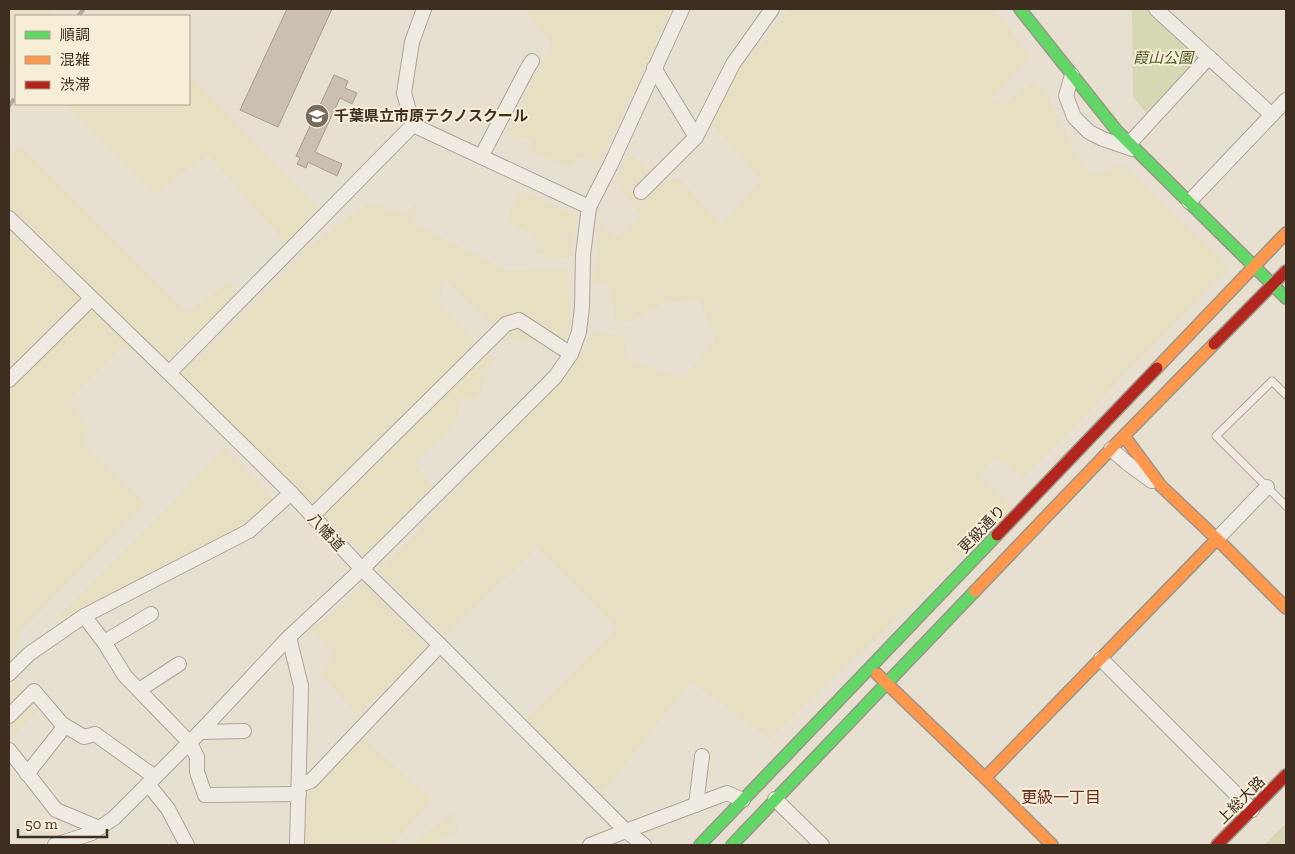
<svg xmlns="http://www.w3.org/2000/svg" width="1295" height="854" viewBox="0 0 1295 854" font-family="'Zilla Slab','Noto Sans JP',serif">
	<rect width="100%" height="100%" fill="#e7e0d1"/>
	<g fill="#e6dfc2">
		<path d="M9 9H55L49 16H16V59L9 68Z"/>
		<path d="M531 9H672L601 161 577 158 572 168 530 152 531 140 505 134 552 44 528 15Z"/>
		<path d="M790 9H994L1031 57 990 99 1002 105 1032 83 1047 93 1074 152 1091 175 1123 164 1229 268 1024 478 995 457 979 475 1014 509 769 739 691 682 603 792 525 719 617 629 538 548 445 635 379 572 579 357 592 331 624 336 629 360 683 378 715 338 698 299 665 303 628 323 615 318 608 283 593 284 600 224 614 237 642 217 615 181 628 151 664 182 678 177 721 225 761 180 711 123 735 75Z"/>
		<path d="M189 76 319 208 291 249 208 155 154 194 65 104H189Z"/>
		<path d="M20 145 187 313 229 282 239 294 161 366 122 346 69 401 89 429 82 443 145 503 21 631 11 661 9 664V159Z"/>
		<path d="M519 190 578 216 569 259 535 253 537 239 507 221Z"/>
		<path d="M368 203 404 214 416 203 414 224 507 270 568 268 571 331 560 348 508 338 443 279 439 304 493 359 477 399H461L454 425 414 464 435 489 364 554 181 373 305 250Z"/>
		<path d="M225 448 274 499 227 540 53 623Z"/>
		<path d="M366 582 427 648 357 715 321 674 333 653 312 630Z"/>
		<path d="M17 680 37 713 9 741V685Z"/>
		<path d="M363 738 432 800 392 845H306L304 789Z"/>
		<path d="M453 812 458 831 428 845H411Z"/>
	</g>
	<g fill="#d6d7b3">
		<path d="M1132 9H1156L1209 57 1148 115 1133 97Z"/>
		<path d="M1286 823V845H1264Z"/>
	</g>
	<g fill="#cbbfb2" stroke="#a89c90">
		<path d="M287 9H332L278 127 240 110Z"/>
		<path d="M334 75 348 81 345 88 357 93 352 104 340 98 315 152 342 164 337 176 308 162 306 168 297 164 300 158 296 156Z"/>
	</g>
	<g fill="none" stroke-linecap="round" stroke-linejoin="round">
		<g stroke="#ada599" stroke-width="9">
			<path id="lane" d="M1286 395 1272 381 1216 436 1286 506"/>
		</g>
		<g stroke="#ada599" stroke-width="16">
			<g id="street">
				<path d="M1156 9 1272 115"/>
				<path d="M654 68 696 137"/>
				<path d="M1072 75 1066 96 1074 117 1089 132 1103 139 1132 149"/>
				<path d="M413 125 589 207"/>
				<path d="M413 125 404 93 412 42 424 9"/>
				<path d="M1129 144 1209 57"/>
				<path d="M481 157 526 71 532 61"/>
				<path d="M641 192 696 137 733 64 772 9"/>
				<path d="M1189 202 1286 100"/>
				<path d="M9 218 169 373 291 493 362 569 440 645 626 831 644 845"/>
				<path d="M169 373 413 125"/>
				<path d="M9 380 91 299"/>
				<path d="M1111 449 1127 463 1152 481"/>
				<path d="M312 516 506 324 519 320 571 354"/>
				<path d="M1217 539 1267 487"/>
				<path d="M84 616 104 642 125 676 190 743 197 757V772L205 795 299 794"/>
				<path d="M289 637 301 686 297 845"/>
				<path d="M104 642 151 614"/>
				<path d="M1101 659 1252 810"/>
				<path d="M9 674 29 654 84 616 249 531 291 493"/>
				<path d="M139 690 179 664"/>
				<path d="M9 716 34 691 62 724 84 737 95 734 155 777"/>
				<path d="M200 732 244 731"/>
				<path d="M9 750 56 810 99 828"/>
				<path d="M27 774 65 726"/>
				<path d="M148 784 168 809 187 845"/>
				<path d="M299 785 311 781 440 645"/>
				<path d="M775 799 822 845"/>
				<path d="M696 805 702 756"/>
				<path d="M55 845 92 833 114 818 200 732 289 637 362 569 555 377 571 354 579 332 582 307 583 255 589 207 611 164 682 9"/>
				<path d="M590 845 626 831 727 793 743 800"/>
			</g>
		</g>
		<g stroke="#9c958a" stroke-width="14">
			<g id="fast">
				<path d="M1020 9 1117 131 1286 298"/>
				<path d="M700 845 997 535"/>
				<path d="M732 845 975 591"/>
			</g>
		</g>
		<g stroke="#9c958a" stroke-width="14">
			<g id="slow">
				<path d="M1157 368 1286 233"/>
				<path d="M1124 436 1161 486 1217 539 1286 608"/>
				<path d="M975 591 1111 449 1214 344"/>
				<path d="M877 674 985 778 1052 845"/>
				<path d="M985 778 1217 539"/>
			</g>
		</g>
		<g stroke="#9c958a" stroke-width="14">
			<g id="jam">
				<path d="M1214 344 1286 271"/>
				<path d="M997 535 1157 368"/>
				<path d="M1217 845 1286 775"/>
			</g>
		</g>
		<use href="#lane" stroke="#efebe3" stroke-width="7"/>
		<use href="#street" stroke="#efebe3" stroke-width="14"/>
		<use href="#fast" stroke="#63d668" stroke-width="11"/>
		<use href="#slow" stroke="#ff974d" stroke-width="11"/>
		<use href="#jam" stroke="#b3261e" stroke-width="11"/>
		<g stroke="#afaaa2" stroke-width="4" stroke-dasharray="9 9" stroke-linecap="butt">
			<path d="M78 16 84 9"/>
			<path d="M9 106 16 96"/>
		</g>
	</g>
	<defs>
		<g id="university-disc" transform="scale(1.25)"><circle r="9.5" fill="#786c5e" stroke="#f7eed8"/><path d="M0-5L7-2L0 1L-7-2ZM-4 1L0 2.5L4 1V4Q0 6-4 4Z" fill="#fff"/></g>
	</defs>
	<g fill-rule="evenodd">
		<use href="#university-disc" x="317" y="116"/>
	</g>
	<g text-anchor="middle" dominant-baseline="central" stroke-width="4" stroke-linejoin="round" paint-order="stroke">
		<g font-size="15" font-style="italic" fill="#4d5a26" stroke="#f7eed8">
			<text x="1163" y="58">葭山公園</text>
		</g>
		<g font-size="15" font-weight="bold" fill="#3d2e20" stroke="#f7eed8" text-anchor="start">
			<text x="334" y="116">千葉県立市原テクノスクール</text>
		</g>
		<g font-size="15" fill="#3d2e20" stroke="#f7eed8">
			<text transform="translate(982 529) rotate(-46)">更級通り</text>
			<text transform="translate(326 532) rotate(47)">八幡道</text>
			<text transform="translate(1241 800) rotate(-45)">上総大路</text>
		</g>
		<g font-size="16" fill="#6b2e1e" stroke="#f7eed8">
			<text x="1061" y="797">更級一丁目</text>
		</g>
	</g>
	<rect width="1295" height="854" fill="none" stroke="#3d2e20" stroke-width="20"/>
	<rect x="15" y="15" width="175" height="90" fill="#f7eed8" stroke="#ada18e"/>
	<rect x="25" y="31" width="25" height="8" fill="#63d668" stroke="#ada18e"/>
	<text x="60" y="40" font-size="15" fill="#3d2e20">順調</text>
	<rect x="25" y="56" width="25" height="8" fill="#ff974d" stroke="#ada18e"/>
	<text x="60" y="65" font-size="15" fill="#3d2e20">混雑</text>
	<rect x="25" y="81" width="25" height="8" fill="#b3261e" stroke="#ada18e"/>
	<text x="60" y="90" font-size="15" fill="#3d2e20">渋滞</text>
	<path d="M18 829v8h89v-8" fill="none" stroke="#3d2e20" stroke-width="2.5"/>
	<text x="25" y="829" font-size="15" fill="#3d2e20" stroke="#f7eed8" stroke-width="4" paint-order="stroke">50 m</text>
</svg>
